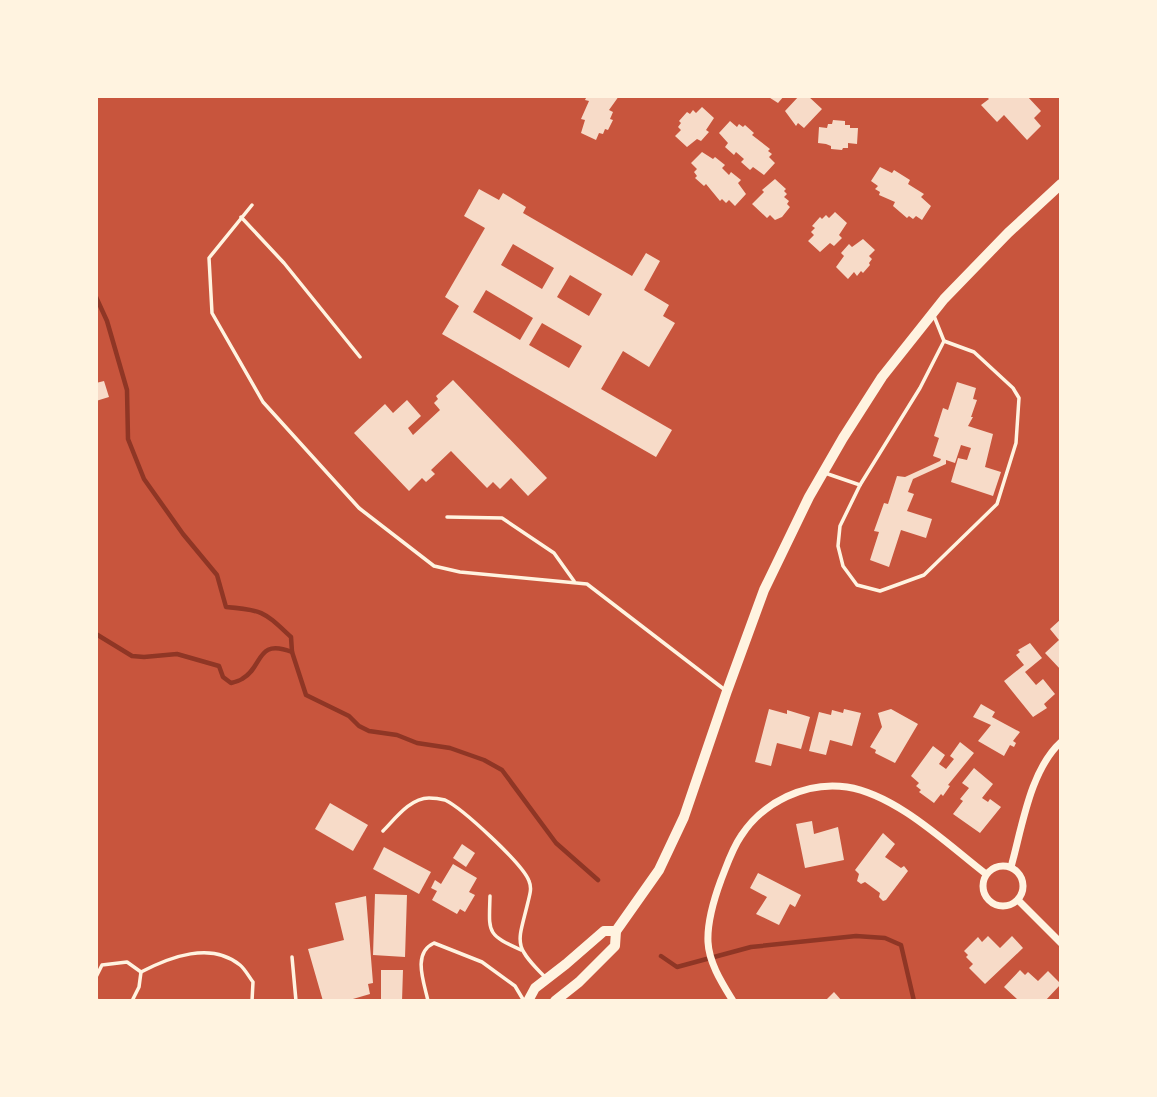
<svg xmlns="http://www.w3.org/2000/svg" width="1157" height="1097" viewBox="0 0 1157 1097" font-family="Karla,sans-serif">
	<rect width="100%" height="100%" fill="#c8553d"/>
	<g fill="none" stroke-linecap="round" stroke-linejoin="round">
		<g stroke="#8f3625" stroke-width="4.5">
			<path d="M96 297 107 321 127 390 128 439 144 479 183 534 217 575 226 607C264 610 264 612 291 637L292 652 306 695 349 716 359 726 369 731 397 735 417 743 450 748 484 760 502 770 556 843 598 880"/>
			<path d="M96 634 132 656 144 657 177 654 219 666 223 677 231 683C235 682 239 681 242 679 264 667 255 638 292 652"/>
			<path d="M661 956 677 967 751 947 856 936 885 938 901 945 914 1001"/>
		</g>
	</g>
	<g fill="#f7dbc8" fill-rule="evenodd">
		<path d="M587 96H619L609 110 613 112 610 119 613 120 608 130 605 129 603 134 599 133 596 140 581 133 585 120 581 119 589 101 585 100Z"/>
		<path d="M767 96H784L778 103Z"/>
		<path d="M799 96H808L822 109 804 128 798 123 796 126 785 111Z"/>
		<path d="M986 96H1027L1041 111 1034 118 1041 126 1027 140 1004 115 997 122 981 105 989 99Z"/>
		<path d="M702 107 714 118 706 130 709 132 701 141 697 139 687 147 675 136 681 130 678 127 681 123 679 121 687 112 690 114 693 110 696 113Z"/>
		<path d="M833 120 845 121V125H850V128H858L857 144 848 143V148H843L842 150 831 149V146L826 144 818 143 819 127 827 128 828 124H832Z"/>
		<path d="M730 121 737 127 739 124 743 127 745 125 754 133 752 135 770 149 768 151 772 154 769 157 775 163 764 175 753 167 750 170 741 162 744 159 736 152 734 155 725 147 728 143 719 133Z"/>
		<path d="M702 152 713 159 715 157 725 165 722 168 729 175 731 172 741 180 738 183 746 194 735 206 729 200 726 203 722 199 720 201 706 184 704 186 695 178 697 176 694 172 697 169 691 163Z"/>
		<path d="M880 167 892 173 894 170 910 180 908 184 924 194 921 197 931 206 922 220 916 216 913 219 909 216 907 218 893 206 895 202 879 195 880 192 875 189 878 186 871 181Z"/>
		<path d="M775 179 786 189 784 191 787 194 784 197 789 201 787 204 790 207 782 217 775 220 770 215 767 218 752 204 764 192 762 190Z"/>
		<path d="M479 189 499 200 503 193 526 207 523 213 632 276 646 253 660 261 644 290 669 305 663 316 675 323 649 367 623 351 601 389 672 430 656 457 442 334 459 306 445 297 485 228 464 216ZM513 244 554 268 542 289 501 265ZM570 275 602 294 589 316 557 297ZM486 290 533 318 520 340 473 312ZM542 323 582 346 569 368 529 345Z"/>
		<path d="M835 212 847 223 839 235 842 238 834 246 830 243 820 252 808 241 814 235 811 232 815 228 812 226 820 217 822 219 826 215 829 218Z"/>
		<path d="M863 239 875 250 869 256 872 259 869 263 870 265 863 273 861 271 857 276 854 272 848 279 836 267 844 256 841 253 849 244 852 247Z"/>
		<path d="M453 380 547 478 528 496 511 478 500 489 493 482 487 488 451 451 431 470 435 474 426 482 422 478 409 491 354 433 385 404 393 413 407 400 421 416 408 428 413 435 440 410 434 403 438 399 436 396Z"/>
		<path d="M104 381 109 397 96 401V383Z"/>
		<path d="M957 382 976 388 973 399 977 400 971 417H973L968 426 993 434 985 467 1001 472 993 496 951 482 958 458 967 460 971 448 961 445 955 463 946 460V464L913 479 908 492 914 494 907 511 932 519 926 538 901 530 889 567 870 560 879 532 874 531 884 503 888 504 897 476 905 477 940 461 941 459 933 456 939 438 934 436 943 408 948 410Z"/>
		<path d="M1061 619V670L1045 653 1059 640 1050 629Z"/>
		<path d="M1030 643 1042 658 1025 672 1036 685 1043 679 1055 694 1044 704 1047 708 1033 717 1004 681 1024 665 1016 655 1020 652 1018 650Z"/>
		<path d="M981 704 995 712 992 717 1020 732 1013 741 1016 743 1014 747 1010 745 1004 756 978 741 991 725 973 717Z"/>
		<path d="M769 709 787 714V710L810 717 801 749 777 743 771 766 755 762Z"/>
		<path d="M844 709 861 713 852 746 830 740 826 755 809 751 819 712 831 715 832 710 843 713Z"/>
		<path d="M891 709 918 724 895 763 875 753 876 750 870 747 882 727 878 713Z"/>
		<path d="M960 742 974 753 948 785 950 786 943 796 941 794 934 803 919 792 921 790 916 786 919 783 911 776 933 746 945 755 939 764 946 769 954 759 950 756Z"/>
		<path d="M974 768 993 784 982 798 988 802 990 799 1001 807 980 833 953 814 963 801 960 799 969 788 962 783Z"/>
		<path d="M330 803 368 825 353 851 315 829Z"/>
		<path d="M812 821 814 834 838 827 844 860 805 868 796 824Z"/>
		<path d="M883 833 895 844 885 857 901 868 904 866 908 871 886 900 883 901 879 897 880 893 865 882 861 884 857 881 859 874 855 870Z"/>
		<path d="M462 844 475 853 466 867 453 858Z"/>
		<path d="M384 847 431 872 419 894 373 869Z"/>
		<path d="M453 864 477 878 469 892 475 895 465 912 460 909 457 914 432 900 437 891 431 888 435 880 441 884Z"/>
		<path d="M758 873 801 895 795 907 790 904 779 925 756 914 767 897 750 888Z"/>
		<path d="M375 894 407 895 405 957 373 955Z"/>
		<path d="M366 896 373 983 368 984 370 994 346 1001H323L308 949 344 940 335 903Z"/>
		<path d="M988 936 1000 948 1012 936 1023 948 985 984 969 968 973 964 966 957 968 955 964 951 978 937 982 942Z"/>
		<path d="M381 970H403L402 1001H381Z"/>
		<path d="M1020 970 1025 975 1028 972 1038 981 1048 971 1061 984 1045 1001H1015L1017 999 1004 987Z"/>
		<path d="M834 992 842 1001H825Z"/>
	</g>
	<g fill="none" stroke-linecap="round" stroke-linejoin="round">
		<g stroke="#fff3e0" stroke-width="3.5">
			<path d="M252 205 209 258 212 313 263 402 359 508 434 566 460 572 587 584 725 690"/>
			<path d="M241 217 284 263 360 357"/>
			<path d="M825 473 860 485 840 526 838 546 843 566 857 585 880 591 924 575 997 504 1016 443 1019 398 1013 388 974 352 944 341"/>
			<path d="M860 485 920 388 944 341 934 316"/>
			<path d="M447 517 502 518 554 553 574 581"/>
			<path d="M383 831C395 819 410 798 429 798 433 798 441 799 445 800 462 808 523 864 529 881 532 888 530 894 528 902 518 944 512 944 545 977"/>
			<path d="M490 896C489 933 486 934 521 950"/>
			<path d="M292 957 296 1001"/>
			<path d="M141 972C170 957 211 941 240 965 245 969 249 977 253 982L252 1001"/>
			<path d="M96 977 102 965 127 962 141 972"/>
			<path d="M96 999 98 1001"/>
			<path d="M132 1001 139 987 141 972"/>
			<path d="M428 1001C424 982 412 953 434 943L482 962 515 986 524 1001"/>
		</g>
		<g stroke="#fff3e0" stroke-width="7">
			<circle cx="1003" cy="886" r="20"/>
			<path d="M1011 867C1022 828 1030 770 1061 742"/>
			<path d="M1018 900 1061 943"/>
			<path d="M733 1001C722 983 709 963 708 942 707 921 714 899 721 880 727 865 732 849 741 836 763 802 806 781 847 787 897 795 947 844 986 874"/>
		</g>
		<g stroke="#fff3e0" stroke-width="10">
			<path d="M528 1001 535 988 566 964 604 931H616"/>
			<path d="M555 1001 579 982 615 946 616 931 659 870 684 817 727 691 764 590 809 497 843 438 882 377 944 299 1008 233 1061 184"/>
		</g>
	</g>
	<rect width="1157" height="1097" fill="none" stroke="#fff3e0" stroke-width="196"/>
</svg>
